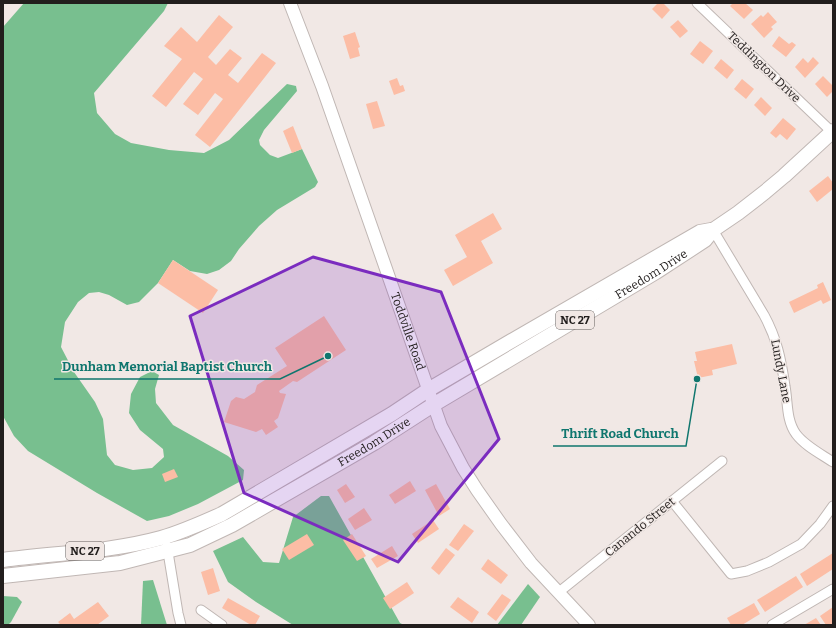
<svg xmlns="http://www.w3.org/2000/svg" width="836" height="628" viewBox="0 0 836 628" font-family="Bitter,serif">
	<rect width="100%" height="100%" fill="#f1e8e5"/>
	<g fill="#78bf8f">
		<path d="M24 3H168L164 11 94 93 97 113 115 134 131 143 169 150 204 153 229 140 287 84 296 86 297 91 264 130 259 140 260 145 270 155 278 158 302 149 318 182 315 187 277 210 259 226 239 249 231 261 219 270 207 274 190 271 173 260 158 283 139 302 127 305 109 295 99 292 89 293 78 302 65 322 61 347 74 372 95 402 103 419 107 455 115 465 133 470 152 468 164 457 163 449 140 430 129 413 131 394 140 377 152 371 159 375 155 389 156 403 173 425 228 456 244 470 243 480 198 504 169 516 147 521 97 493 28 451 14 436 3 416V27Z"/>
		<path d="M321 496H329L400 623 404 625H293L256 602 228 582 213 551 243 537 263 562 279 563 293 517Z"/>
		<path d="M153 580 167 625H141L143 581Z"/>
		<path d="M528 584 540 597 521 625H497Z"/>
		<path d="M3 596 17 597 22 602 11 622 8 625H3Z"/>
	</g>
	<g fill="#fcbda5">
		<path d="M658 3H663L670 10 662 19 652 9Z"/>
		<path d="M733 3H745L753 10 744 19 730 6Z"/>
		<path d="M768 12 777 22 771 27 773 29 764 38 751 24 761 15 763 17Z"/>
		<path d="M219 15 233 27 208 57 216 65 230 49 242 58 228 75 238 83 262 53 276 63 210 147 195 135 223 99 215 93 198 115 183 104 203 79 194 72 166 107 152 96 182 59 164 46 181 27 197 42Z"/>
		<path d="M678 20 688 31 680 38 670 27Z"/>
		<path d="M355 32 360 47 358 48 360 56 350 59 343 36Z"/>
		<path d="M779 36 789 44 792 42 796 45 786 57 772 46Z"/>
		<path d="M700 41 713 51 703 64 690 54Z"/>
		<path d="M813 57 819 63 805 78 795 67 803 58 808 63Z"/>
		<path d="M721 59 734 70 727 79 714 68Z"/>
		<path d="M823 76 833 86V91L827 97 815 84Z"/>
		<path d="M397 78 400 86 403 85 405 91 394 95 389 81Z"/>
		<path d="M742 79 754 89 746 99 734 89Z"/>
		<path d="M761 97 772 108 765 116 754 105Z"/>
		<path d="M377 101 385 126 373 129 366 104Z"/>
		<path d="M783 118 796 129 787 140 780 134 776 138 770 133Z"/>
		<path d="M293 126 302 149 292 153 283 131Z"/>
		<path d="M828 176 833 183V189L817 202 809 191Z"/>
		<path d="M493 213 502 229 481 241 493 263 453 286 444 270 467 257 455 235Z"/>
		<path d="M173 260 218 290 203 313 158 283Z"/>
		<path d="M823 282 831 300 823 304 821 300 794 313 789 302 818 288 817 285Z"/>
		<path d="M324 316 346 350 297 382 293 381 279 391 280 393 286 394 278 418 274 421 278 427 266 435 262 429 256 432 224 422 231 401 236 397 244 399 255 392 257 385 287 366 275 348Z"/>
		<path d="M732 344 737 364 712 370 713 375 698 378 694 361H697L695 352Z"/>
		<path d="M174 469 178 477 165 482 162 474Z"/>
		<path d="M410 481 416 491 395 504 389 495Z"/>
		<path d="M346 484 355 497 345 503 337 490Z"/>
		<path d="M436 484 450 509 439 516 425 490Z"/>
		<path d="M364 508 372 520 355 530 348 519Z"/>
		<path d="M433 520 439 529 418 543 412 534Z"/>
		<path d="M464 524 474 531 458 551 449 545Z"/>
		<path d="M307 534 314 545 289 560 282 549Z"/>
		<path d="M352 534 366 556 357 561 343 540Z"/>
		<path d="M392 546 398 556 377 568 371 559Z"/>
		<path d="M446 548 455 555 439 575 431 568Z"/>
		<path d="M833 553V569L807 586 800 574Z"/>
		<path d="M488 559 508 575 501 584 481 569Z"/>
		<path d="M213 568 220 591 208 595 201 572Z"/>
		<path d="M796 576 803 587 765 612 757 600Z"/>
		<path d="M407 582 414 593 390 609 383 598Z"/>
		<path d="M502 594 511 600 496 621 487 614Z"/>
		<path d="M458 597 479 612 472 623 450 607Z"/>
		<path d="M228 598 260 616 255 625H251L222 608Z"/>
		<path d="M98 602 109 616 97 625H61L58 622 70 613 74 619Z"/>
		<path d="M754 603 760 614 742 625H731L727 618Z"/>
		<path d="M833 607V624L831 625H826L820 616Z"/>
		<path d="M816 618 821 625H804Z"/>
	</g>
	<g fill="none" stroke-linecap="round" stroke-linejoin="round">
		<g stroke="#c0b7b4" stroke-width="11">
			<g id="street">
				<path d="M697 3 832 132"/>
				<path d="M713 230 764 315C777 339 781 359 785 386 788 402 786 420 796 434 805 446 821 454 833 462"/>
				<path d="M672 501 731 574 747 571 769 562 801 544 820 524 833 506"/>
				<path d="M167 546 178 613 181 625"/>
				<path d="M559 592 722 461"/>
				<path d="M201 610 222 625"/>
				<path d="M772 625 833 589"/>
			</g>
		</g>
		<g stroke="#c0b7b4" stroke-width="14">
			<g id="secondary">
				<path id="s1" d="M290 3 322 86 441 426 463 468 477 490 501 524 531 563 589 625"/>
			</g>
		</g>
		<g stroke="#c0b7b4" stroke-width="16">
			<g id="primary">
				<path d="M3 560C56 553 110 552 161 538 182 532 202 523 222 514L392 414 428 390 508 343 700 232 711 230"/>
				<path id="s2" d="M3 576 120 563 190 545 232 525 374 443 433 405 656 272 705 240 713 230 738 213 765 192 784 176 833 131"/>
			</g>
		</g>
		<use href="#street" stroke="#fff" stroke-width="9"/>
		<use href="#secondary" stroke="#fff" stroke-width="12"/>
		<use href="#primary" stroke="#fff" stroke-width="14"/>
	</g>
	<path fill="#7b2cbf" fill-opacity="0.2" stroke="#7b2cbf" stroke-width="3" stroke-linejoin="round" d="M313 257 441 292 499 439 398 562 244 493 190 316Z"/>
	<g text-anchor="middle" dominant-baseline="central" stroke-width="3" stroke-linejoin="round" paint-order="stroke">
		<g fill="#f1e8e5" stroke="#605b59" stroke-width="1">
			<rect x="556" y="311" width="38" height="18" rx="3"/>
			<rect x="66" y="542" width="38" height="18" rx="3"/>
		</g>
		<g font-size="11" font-weight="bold" fill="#221e1d">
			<text x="575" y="320">NC 27</text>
			<text x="85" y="551">NC 27</text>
		</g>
		<g font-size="12" fill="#221e1d" stroke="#f1e8e5">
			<text transform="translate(764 67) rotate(44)">Teddington Drive</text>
			<text stroke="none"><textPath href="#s2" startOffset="725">Freedom Drive</textPath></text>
			<text stroke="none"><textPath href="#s1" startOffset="349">Toddville Road</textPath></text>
			<text transform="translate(781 371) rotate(79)">Lundy Lane</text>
			<text stroke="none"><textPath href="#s2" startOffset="401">Freedom Drive</textPath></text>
			<text transform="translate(640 527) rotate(-39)">Canando Street</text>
		</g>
	</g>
	<path fill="none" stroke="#0f766e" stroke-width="1.5" d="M328 356L280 379H54M697 379L686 446H553"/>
	<g fill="#0f766e" stroke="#f1e8e5" stroke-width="1.5">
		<circle cx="328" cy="356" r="4"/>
		<circle cx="697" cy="379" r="4"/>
	</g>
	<g font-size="13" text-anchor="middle" font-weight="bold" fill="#0f766e" stroke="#f1e8e5" stroke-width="3" stroke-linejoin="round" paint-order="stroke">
		<text x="167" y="371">Dunham Memorial Baptist Church</text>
		<text x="620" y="438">Thrift Road Church</text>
	</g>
	<rect width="836" height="628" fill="none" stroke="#221e1d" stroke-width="8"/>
</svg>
